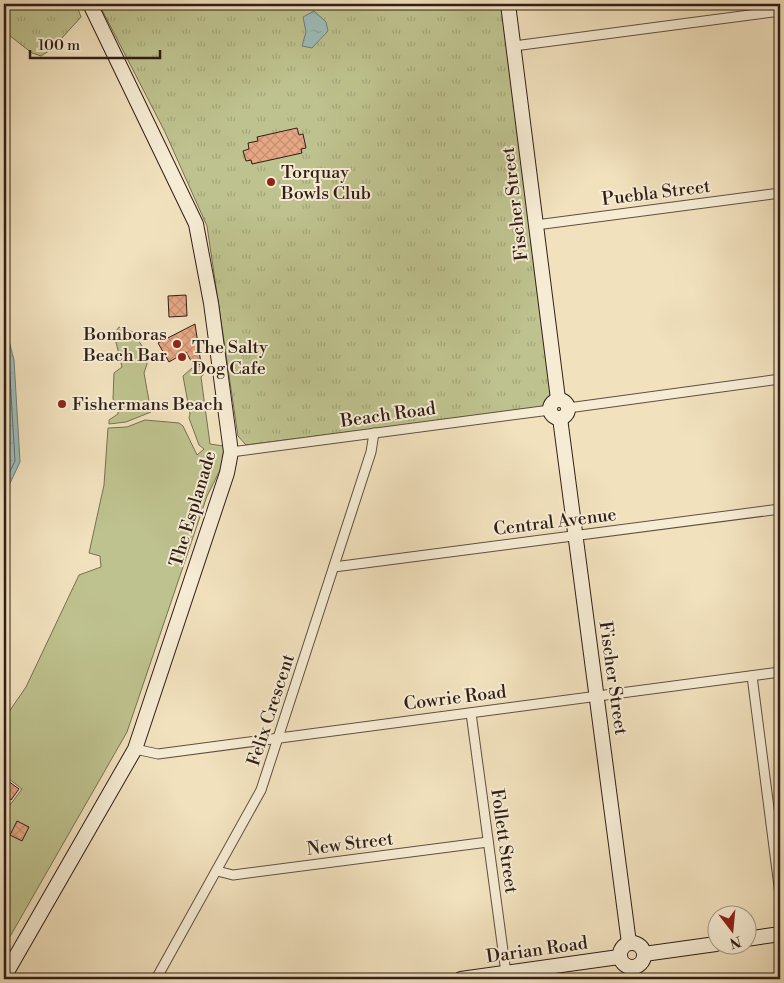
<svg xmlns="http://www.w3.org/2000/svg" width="784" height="983" viewBox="0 0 784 983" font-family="'Libre Bodoni',serif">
	<defs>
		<pattern id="park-tufts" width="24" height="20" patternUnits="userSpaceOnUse" patternTransform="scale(1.25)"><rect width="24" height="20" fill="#bec28e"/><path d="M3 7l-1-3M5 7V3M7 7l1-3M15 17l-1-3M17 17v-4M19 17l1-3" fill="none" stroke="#a4a67a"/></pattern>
		<pattern id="water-ripples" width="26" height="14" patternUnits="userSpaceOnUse" patternTransform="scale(1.25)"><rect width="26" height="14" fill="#9dbcb9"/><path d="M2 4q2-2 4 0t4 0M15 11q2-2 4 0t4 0" fill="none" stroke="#88a19e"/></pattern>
		<pattern id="building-cross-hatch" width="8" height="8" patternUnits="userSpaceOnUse" patternTransform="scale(1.25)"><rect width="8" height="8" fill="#e6a784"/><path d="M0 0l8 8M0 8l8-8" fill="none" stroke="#c68f71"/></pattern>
	</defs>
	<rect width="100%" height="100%" fill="#f1e1bd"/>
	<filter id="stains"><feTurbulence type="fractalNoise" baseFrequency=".004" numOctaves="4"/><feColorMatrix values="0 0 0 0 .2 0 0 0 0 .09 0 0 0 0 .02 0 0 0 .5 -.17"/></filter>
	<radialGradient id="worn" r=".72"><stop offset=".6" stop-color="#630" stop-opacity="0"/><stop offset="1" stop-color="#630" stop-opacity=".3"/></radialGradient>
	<g fill="#bec28e" stroke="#777053">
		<path d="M119 327 133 332 144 349 147 364 144 373 151 412 126 422 109 424V420L118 414V407L113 399 114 373 122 367 114 334Z"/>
		<path d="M200 366 203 367 204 374 201 377 210 444 224 446 222 466 207 496 127 732 4 947V813L22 789 4 775V719L26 687 79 575 101 567 100 556 89 553 104 485 108 428 127 427 145 420 179 423 183 426 197 455 204 449 199 445 189 418 190 414 183 376 192 368Z"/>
	</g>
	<g fill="url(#park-tufts)" stroke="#777053">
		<path d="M4 4H76L81 17 52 49 41 56 32 53 5 32Z"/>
		<path d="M99 4H502L552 398 544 407 246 445 238 436 207 226 165 132Z"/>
	</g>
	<g fill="url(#water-ripples)" stroke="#717d79">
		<path d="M314 11 326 22 328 31 312 48 302 46 306 32 303 17Z"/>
		<path d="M4 321 14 360 20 462 4 496Z"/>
	</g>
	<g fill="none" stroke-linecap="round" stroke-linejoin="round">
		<g stroke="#666d68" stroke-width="1">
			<path d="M4 342 9 361 15 461 4 484"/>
			<path d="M4 384 8 460 4 470"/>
		</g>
	</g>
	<g fill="url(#building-cross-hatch)" stroke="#301e18">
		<path d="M297 128 299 135 303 134 306 148 301 149 302 153 252 164 251 160 246 161 243 151 249 149 248 143 258 141 257 137Z"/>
		<path d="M186 295 187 316 169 317 168 296Z"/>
		<path d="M195 324 201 364 194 366 186 352 169 362 158 343Z"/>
		<path d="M4 778 19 789 11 800 4 794Z"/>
		<path d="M17 821 29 827 22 841 10 835Z"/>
	</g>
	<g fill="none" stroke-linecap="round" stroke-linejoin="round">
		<g stroke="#604f41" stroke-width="11">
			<g id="street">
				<path d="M514 46 780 11"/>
				<path d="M536 225 780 193"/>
				<path d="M568 408 780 379"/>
				<path d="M231 452 550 410"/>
				<path d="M334 567 780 509"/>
				<path d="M752 676 780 894"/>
				<path d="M471 713 506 973"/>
				<path d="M135 749 158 754 780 672"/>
				<path d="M217 871 233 875 488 842"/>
				<path d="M156 979 261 790 371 452 374 433"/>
			</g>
		</g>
		<g stroke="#301e18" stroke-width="16">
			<g id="secondary">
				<path d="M508 4 558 399"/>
				<circle cx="559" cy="409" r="9"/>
				<path d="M560 418 629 943"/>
				<path d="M746 939 780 934"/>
				<circle cx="632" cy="955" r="12"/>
				<path d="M644 954 716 944"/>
				<path d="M4 977 135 749 227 473 231 452 211 303 196 224 90 4"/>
				<path d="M461 979 619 957"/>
			</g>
		</g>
		<use href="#street" stroke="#f6ecd4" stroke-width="9"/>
		<use href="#secondary" stroke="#f6ecd4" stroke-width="14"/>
	</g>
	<g fill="#8f2418" stroke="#f6ecd4" stroke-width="2">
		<circle cx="271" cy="182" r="5"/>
		<circle cx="177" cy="344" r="5"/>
		<circle cx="182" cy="357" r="5"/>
		<circle cx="62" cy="404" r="5"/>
	</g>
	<g text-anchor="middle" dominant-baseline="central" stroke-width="4" stroke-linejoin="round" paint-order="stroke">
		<g font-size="18" fill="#301e18" stroke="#f6ecd4" text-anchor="start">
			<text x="281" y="172">Torquay<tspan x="281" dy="21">Bowls Club</tspan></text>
			<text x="167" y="334" text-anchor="end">Bomboras<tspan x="167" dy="21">Beach Bar</tspan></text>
			<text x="192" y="347">The Salty<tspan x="192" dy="21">Dog Cafe</tspan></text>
			<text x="72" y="404">Fishermans Beach</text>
		</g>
		<g font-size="18" fill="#301e18" stroke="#f6ecd4">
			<text transform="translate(656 193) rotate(-7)">Puebla Street</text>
			<text transform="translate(515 204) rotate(-97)">Fischer Street</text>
			<text transform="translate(388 415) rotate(-8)">Beach Road</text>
			<text transform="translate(193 509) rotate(-73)">The Esplanade</text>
			<text transform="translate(555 522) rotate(-7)">Central Avenue</text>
			<text transform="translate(613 678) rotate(82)">Fischer Street</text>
			<text transform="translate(455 698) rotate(-7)">Cowrie Road</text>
			<text transform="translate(271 710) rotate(-72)">Felix Crescent</text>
			<text transform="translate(504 841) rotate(82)">Follett Street</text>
			<text transform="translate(350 844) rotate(-7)">New Street</text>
			<text transform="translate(537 950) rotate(-8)">Darian Road</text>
		</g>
	</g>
	<rect width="784" height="983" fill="none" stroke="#f1e1bd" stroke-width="20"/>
	<rect x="5" y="5" width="774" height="973" fill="none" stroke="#301e18" stroke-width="2.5"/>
	<rect x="10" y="10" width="764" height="963" fill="none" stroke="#301e18"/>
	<g transform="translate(732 930) rotate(164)"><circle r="24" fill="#f6ecd4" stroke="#a79a89"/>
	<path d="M0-4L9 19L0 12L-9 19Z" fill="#8f2418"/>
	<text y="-8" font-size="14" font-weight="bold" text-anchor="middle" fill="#301e18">N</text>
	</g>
	<path d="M30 50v8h130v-8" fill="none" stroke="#301e18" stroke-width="2.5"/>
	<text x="38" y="50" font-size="15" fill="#301e18" stroke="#f6ecd4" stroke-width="4" paint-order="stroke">100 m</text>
	<rect width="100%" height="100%" filter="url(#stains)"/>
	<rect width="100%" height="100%" fill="url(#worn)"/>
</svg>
